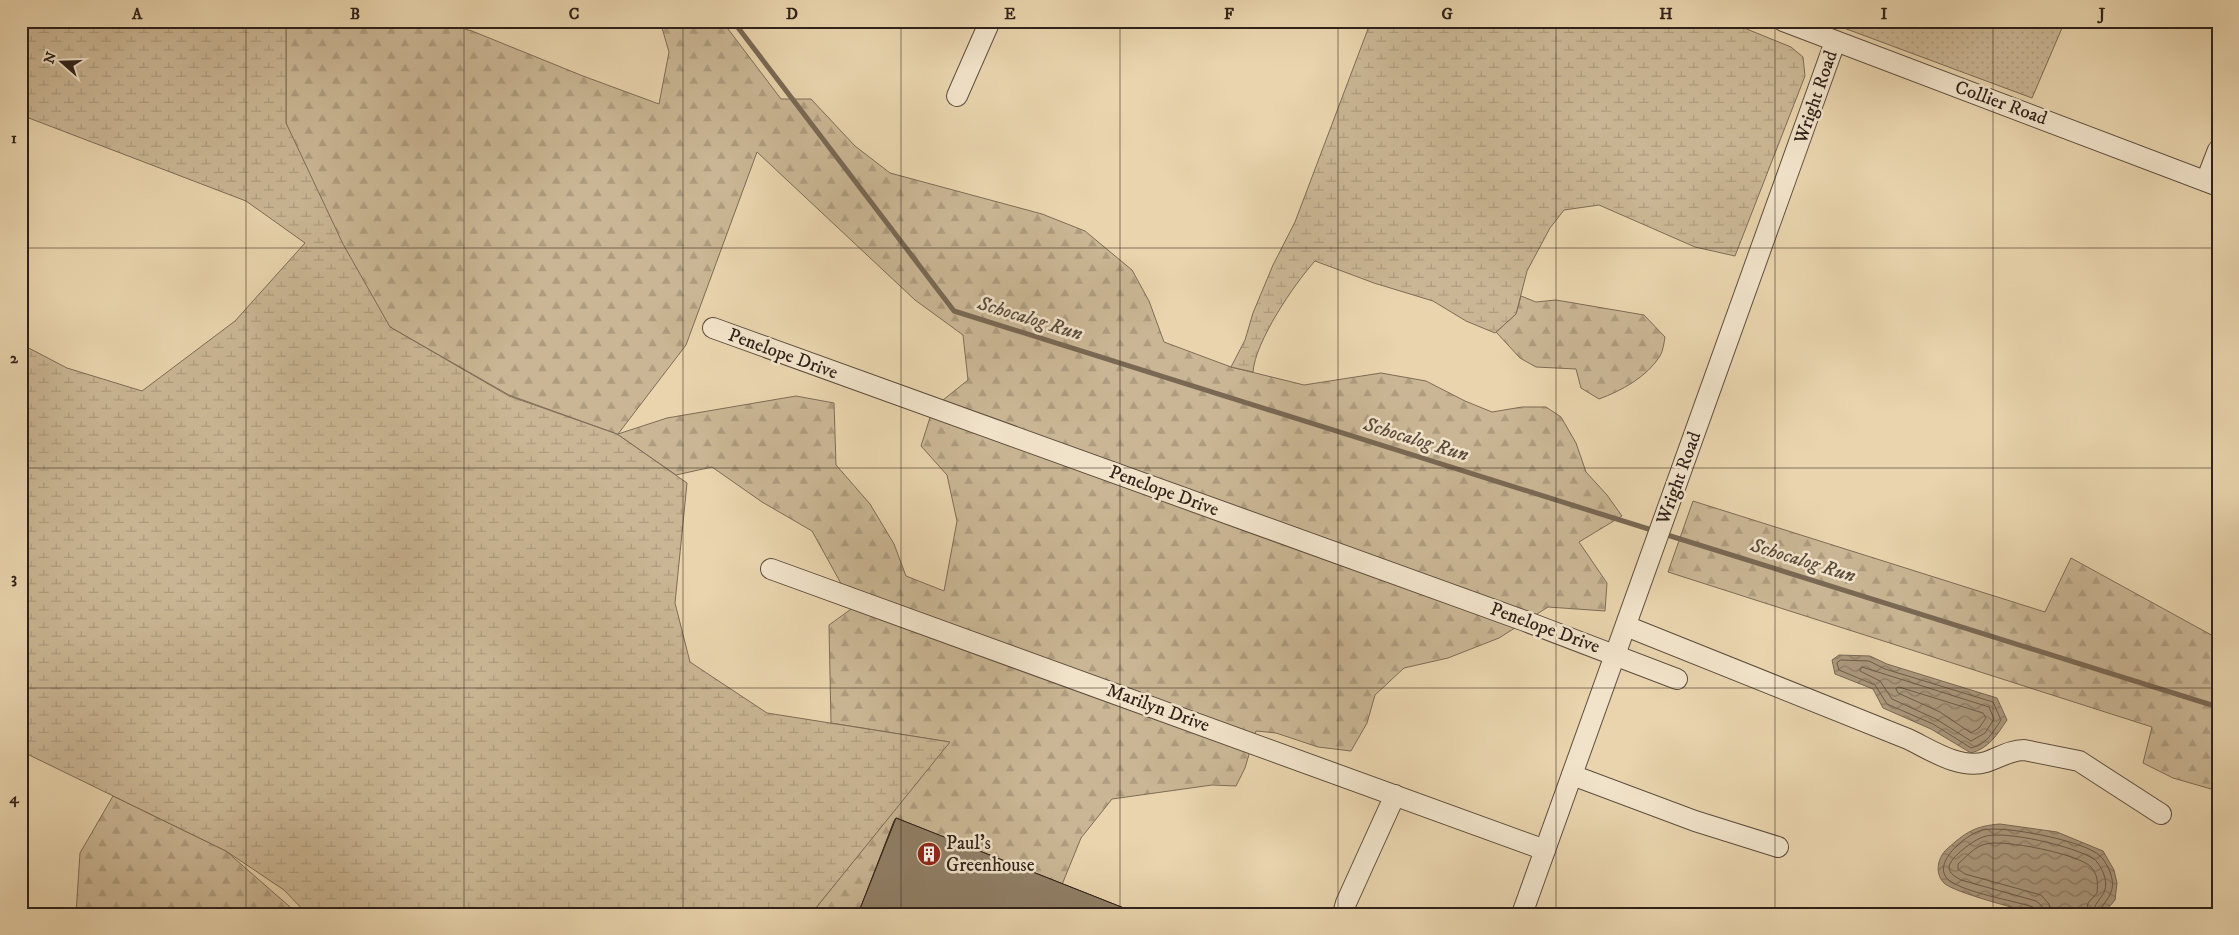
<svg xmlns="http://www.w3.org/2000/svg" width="2239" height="935" viewBox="0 0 2239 935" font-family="'IM FELL DW Pica',serif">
	<defs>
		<pattern id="grass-dots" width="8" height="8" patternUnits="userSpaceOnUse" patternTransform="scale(1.25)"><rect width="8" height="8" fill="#cab694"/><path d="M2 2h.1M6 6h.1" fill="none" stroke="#ae9c7f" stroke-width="1.8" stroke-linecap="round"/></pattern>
		<pattern id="forest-firs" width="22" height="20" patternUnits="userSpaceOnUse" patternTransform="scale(1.25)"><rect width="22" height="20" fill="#cab694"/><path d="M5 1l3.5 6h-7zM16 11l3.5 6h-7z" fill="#ae9c7f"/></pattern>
		<pattern id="wetland-marsh" width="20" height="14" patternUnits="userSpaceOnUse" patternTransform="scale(1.25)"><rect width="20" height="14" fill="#cab694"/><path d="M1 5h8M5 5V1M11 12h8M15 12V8" fill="none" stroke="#ae9c7f"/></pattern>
		<pattern id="water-waves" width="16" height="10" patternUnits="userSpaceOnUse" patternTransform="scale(1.25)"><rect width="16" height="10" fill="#aa977b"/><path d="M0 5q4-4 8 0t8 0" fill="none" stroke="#8b7b64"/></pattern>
	</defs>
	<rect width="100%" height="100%" fill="#e9d4ad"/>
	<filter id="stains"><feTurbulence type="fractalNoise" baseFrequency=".004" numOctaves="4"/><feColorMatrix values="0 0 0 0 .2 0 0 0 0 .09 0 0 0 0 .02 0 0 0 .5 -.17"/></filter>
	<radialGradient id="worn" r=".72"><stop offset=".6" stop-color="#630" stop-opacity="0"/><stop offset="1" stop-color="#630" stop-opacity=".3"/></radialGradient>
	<path fill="url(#grass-dots)" stroke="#7d6c57" d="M1825 21H2065L2032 98Z"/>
	<g fill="url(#forest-firs)" stroke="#7d6c57" fill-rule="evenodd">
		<path d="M286 21H437L472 31 583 76 659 104 669 52 660 21H722L781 99H811L855 146 890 173 1042 214 1085 231 1132 270 1149 301 1164 342 1231 367 1304 385 1381 373 1426 381 1465 401 1492 412 1522 407H1546L1561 417 1576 443 1586 472 1607 495 1622 516 1579 542 1607 583 1605 611 1548 607 1499 638 1448 658 1404 668 1375 695 1367 723 1351 751 1318 747 1276 733 1256 731 1245 768 1236 786 1212 785 1112 799 1081 838 1061 887 858 914H811L949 742 831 723 829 625 854 607 812 531 762 502 712 467 676 475 617 434 509 395 390 327 305 243 286 133ZM757 152 915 300 963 335 968 380 933 408 921 446 947 475 957 521 944 591 906 576 894 544 870 504 836 465 834 403 796 396 667 418 618 434 686 345Z"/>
		<path d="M1521 296 1536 302 1556 300 1644 315 1665 337C1664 343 1663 351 1660 356 1647 377 1621 391 1599 399L1581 388 1576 369 1536 367 1520 358 1496 332 1516 314Z"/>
		<path d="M1693 501 2045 612 2071 558 2215 637 2218 633V791L2173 778 2143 763 2152 727 1668 572Z"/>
		<path d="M113 796 226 851 298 914H76L80 853Z"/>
	</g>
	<g fill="url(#wetland-marsh)" stroke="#7d6c57">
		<path d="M21 21H286V123L343 244 390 327 509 396 617 434 687 483 675 603 690 662 767 713 950 742 811 914H307L284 890 226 851 21 751V344L67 368 142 391 235 321 305 243 246 201 21 115Z"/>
		<path d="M1371 21H1727L1791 47 1803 57 1805 76 1735 256 1695 247 1599 205 1564 210 1550 228 1527 271 1516 314 1495 333 1466 321 1433 301 1374 283 1315 261C1294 284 1255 342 1253 372L1231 367 1245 340 1253 313 1273 265 1295 222Z"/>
	</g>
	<g fill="url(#water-waves)" stroke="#796854">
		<path d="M1839 655 1870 656 1887 664 1997 698 2007 720C1997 735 1989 748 1971 753L1931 729 1883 708 1873 689 1835 674 1832 660Z"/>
		<path d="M2000 824 2057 832 2103 851 2114 870 2117 883 2115 900 2103 914C2083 914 2061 916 2041 914 2027 912 1952 892 1944 883 1934 873 1938 857 1947 849 1966 832 1975 826 2000 824Z"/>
	</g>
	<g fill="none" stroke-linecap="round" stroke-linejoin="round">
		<g stroke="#6d5c4a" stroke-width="1">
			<path d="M1841 660 1869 661 1885 669 1993 702 2001 720C1993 732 1986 745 1971 748L1933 724 1887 704 1875 685 1839 670 1837 663Z"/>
			<path d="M1862 667 1989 707 1994 719 1985 733 1971 741 1936 719 1892 699 1880 681 1860 671Z"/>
			<path d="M1899 687 1983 713 1986 718 1979 728 1971 733 1940 712 1898 693 1896 689Z"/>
			<path d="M2037 914 2033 907C2011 900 1967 893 1950 881 1928 865 1967 833 1983 830 2003 825 2086 841 2100 856 2104 859 2108 867 2110 872 2119 896 2101 900 2100 914"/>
			<path d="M2044 914 2042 906 2036 901 1961 880C1956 877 1949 874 1949 867 1950 857 1974 840 1983 837 2003 829 2076 847 2094 859 2098 862 2103 871 2104 875 2111 896 2094 898 2093 914"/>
			<path d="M2051 914 2049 904 2041 895 1965 874 1958 869V864C1966 857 1975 846 1986 844 2003 839 2079 854 2091 867 2098 875 2098 883 2097 893L2088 903 2086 914"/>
		</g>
		<g stroke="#796854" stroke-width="5">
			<path d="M733 21 954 311 1655 531"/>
			<path d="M1664 534 2218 707"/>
		</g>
		<g stroke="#5e4e3f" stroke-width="22">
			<g id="minor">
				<path d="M1783 21 2218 186"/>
				<path d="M957 96 990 21"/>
				<path d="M2206 181 2218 150"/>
				<path d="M713 328 1525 621 1677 679"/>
				<path d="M771 569 1545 850"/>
				<path d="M1626 626 1908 739C1931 750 1960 770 1986 762 1999 758 2010 750 2024 750L2079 761 2161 814"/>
				<path d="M1572 775 1695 821 1778 847"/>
				<path d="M1343 914 1346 903 1395 795"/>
				<path d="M1522 914 1835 42"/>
			</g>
		</g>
		<use href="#minor" stroke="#f1e3ca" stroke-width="20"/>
	</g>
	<path fill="#7c6d58" stroke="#30221a" d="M896 818 1139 914H858L894 821Z"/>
	<path fill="#907f66" stroke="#30221a" d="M896 818 1139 914H858Z"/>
	<path fill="none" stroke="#30221a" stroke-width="1" stroke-opacity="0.55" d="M246 21V914M464 21V914M683 21V914M901 21V914M1120 21V914M1338 21V914M1556 21V914M1775 21V914M1993 21V914M21 248H2218M21 468H2218M21 688H2218"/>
	<defs>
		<g id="building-disc" transform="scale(1.25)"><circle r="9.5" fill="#8f2418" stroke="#f1e3ca"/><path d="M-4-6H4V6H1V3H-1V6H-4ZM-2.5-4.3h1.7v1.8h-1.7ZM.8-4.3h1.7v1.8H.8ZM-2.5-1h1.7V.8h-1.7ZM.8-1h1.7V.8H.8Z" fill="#fff"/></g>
	</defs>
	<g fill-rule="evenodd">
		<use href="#building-disc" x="929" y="854"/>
	</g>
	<g text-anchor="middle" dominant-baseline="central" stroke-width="5" stroke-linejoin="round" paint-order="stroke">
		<g font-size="19" fill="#30221a" stroke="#f1e3ca">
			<text transform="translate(1816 97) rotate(-71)">Wright Road</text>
			<text transform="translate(2001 103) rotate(20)">Collier Road</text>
			<text transform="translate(783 354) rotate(20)">Penelope Drive</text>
			<text transform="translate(1679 478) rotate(-70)">Wright Road</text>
			<text transform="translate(1164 491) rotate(20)">Penelope Drive</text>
			<text transform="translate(1545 628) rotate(20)">Penelope Drive</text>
			<text transform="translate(1158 708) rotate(20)">Marilyn Drive</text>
		</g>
		<g font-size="19" fill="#30221a" stroke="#f1e3ca" text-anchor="start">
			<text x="946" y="843">Paul's<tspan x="946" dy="22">Greenhouse</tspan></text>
		</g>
		<g font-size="20" font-style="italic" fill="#5b4b3c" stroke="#f1e3ca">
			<text transform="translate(1030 319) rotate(17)">Schocalog Run</text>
			<text transform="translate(1416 440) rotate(17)">Schocalog Run</text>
			<text transform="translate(1803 561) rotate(17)">Schocalog Run</text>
		</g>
	</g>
	<rect width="2239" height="935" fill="none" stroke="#e9d4ad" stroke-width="55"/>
	<g transform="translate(62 62) rotate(290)" stroke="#f1e3ca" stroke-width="4" paint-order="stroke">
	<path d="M0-4L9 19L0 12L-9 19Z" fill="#30221a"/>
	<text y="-8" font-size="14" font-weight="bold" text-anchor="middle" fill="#30221a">N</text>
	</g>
	<rect x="28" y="28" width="2184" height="880" fill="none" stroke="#30221a" stroke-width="2"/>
	<g font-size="16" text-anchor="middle" font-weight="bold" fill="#30221a">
		<text x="137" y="19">A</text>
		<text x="355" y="19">B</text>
		<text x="574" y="19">C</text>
		<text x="792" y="19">D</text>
		<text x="1010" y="19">E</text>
		<text x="1229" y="19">F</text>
		<text x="1447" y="19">G</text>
		<text x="1666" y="19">H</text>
		<text x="1884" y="19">I</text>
		<text x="2102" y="19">J</text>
		<text x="14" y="143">1</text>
		<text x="14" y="363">2</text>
		<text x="14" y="583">3</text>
		<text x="14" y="803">4</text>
	</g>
	<rect width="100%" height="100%" filter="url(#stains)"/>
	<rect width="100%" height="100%" fill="url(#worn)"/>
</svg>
